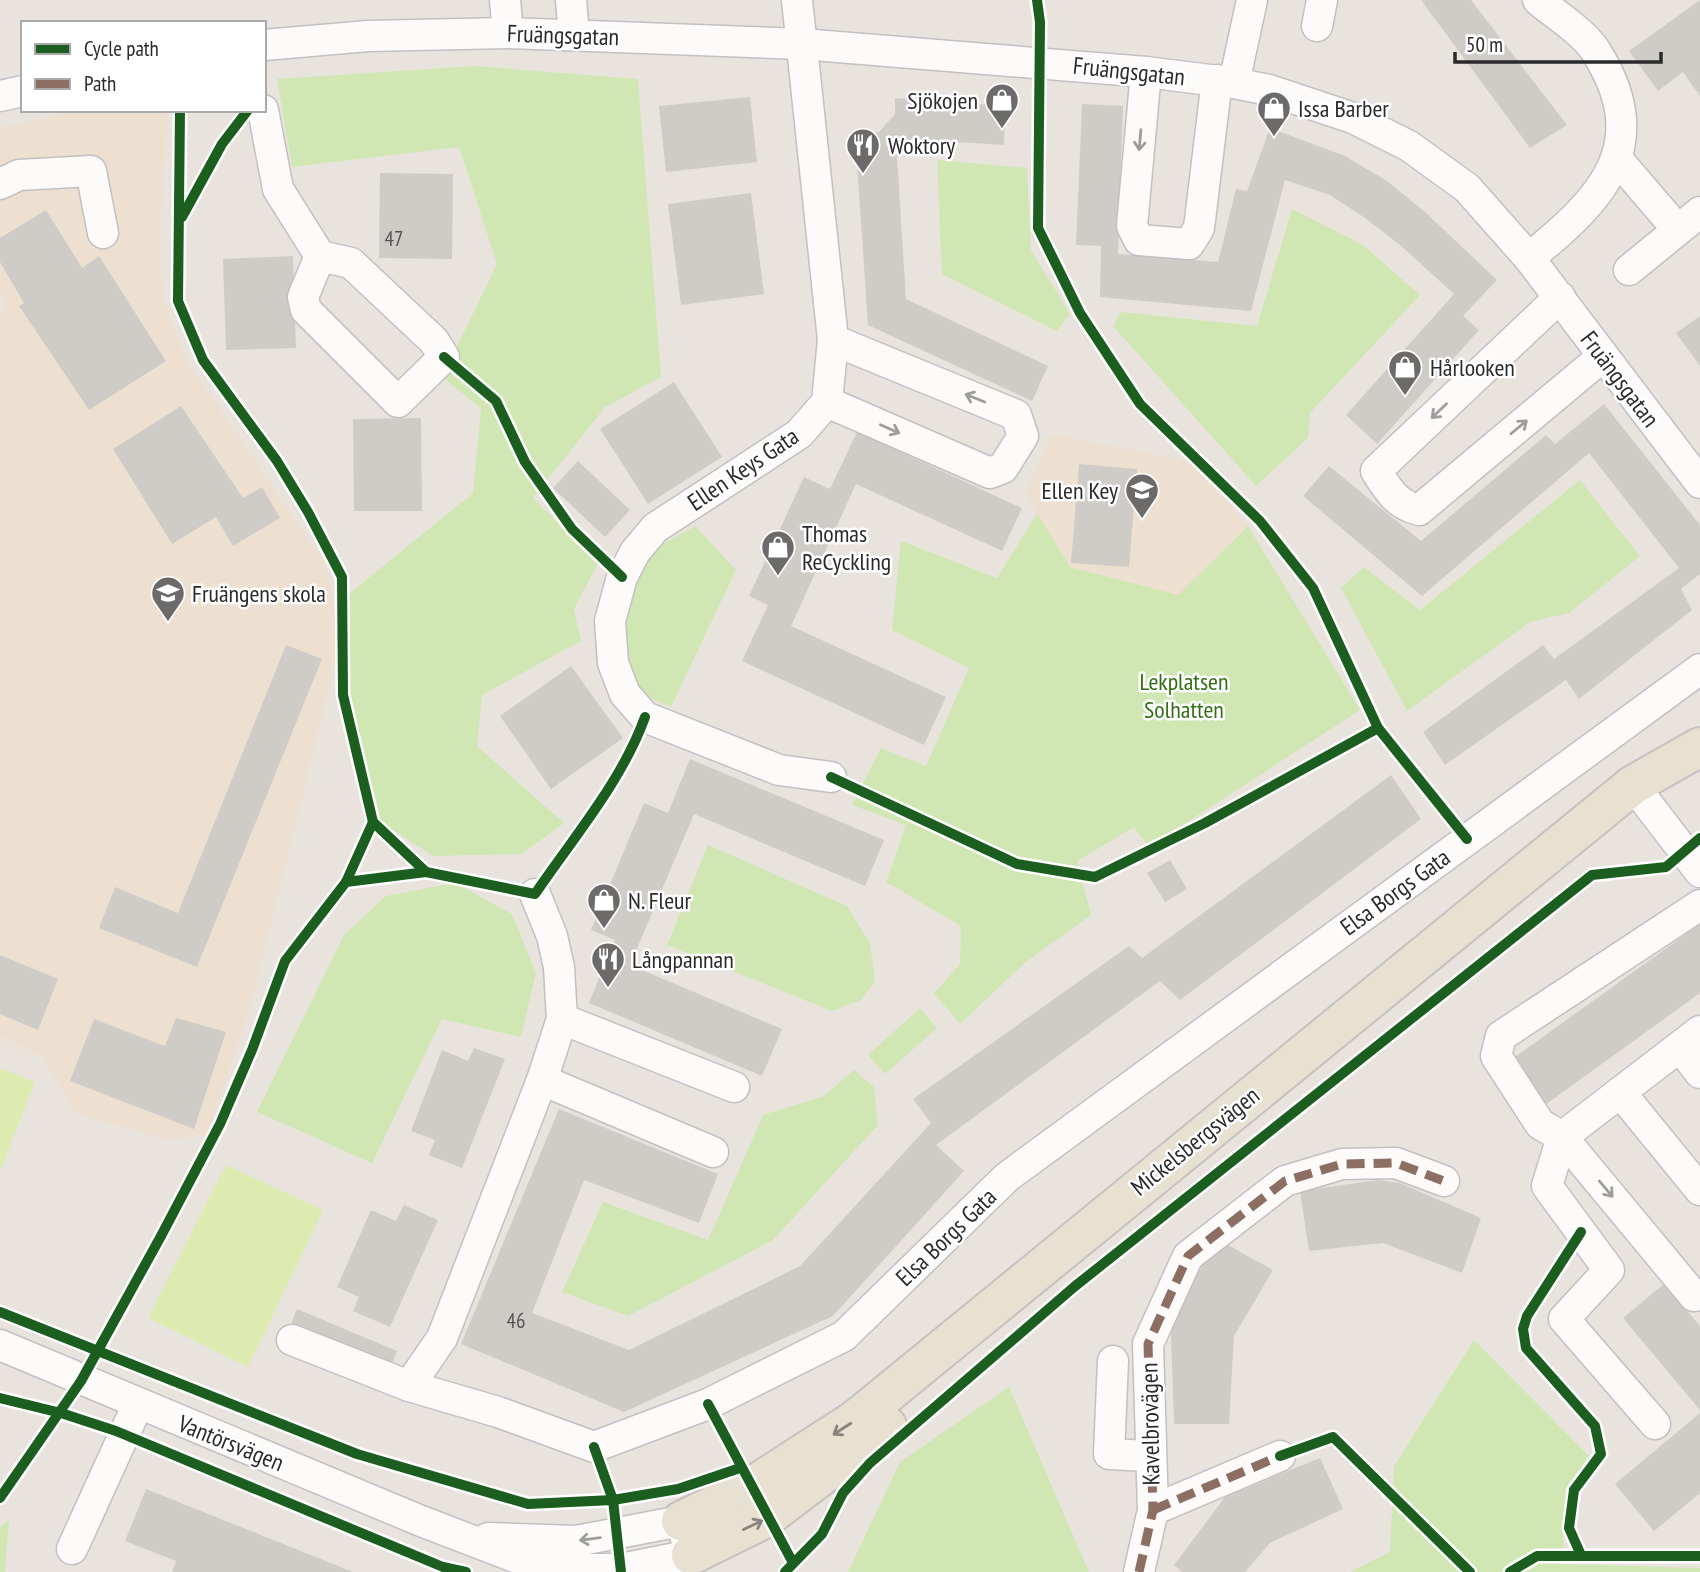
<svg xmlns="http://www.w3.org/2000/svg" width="1700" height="1572" viewBox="0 0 1700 1572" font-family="'PT Sans Narrow',sans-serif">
	<rect width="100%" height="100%" fill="#e9e3de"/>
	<g fill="#ede0d1">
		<path d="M78 110H168L159 256 164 300 187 361 323 560 334 597 339 648 249 1012 207 1135 169 1140 74 1113 44 1058 0 1036V311L6 306 0 294V128Z"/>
		<path d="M1051 434 1190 461 1248 526 1240 540 1178 595 1070 567 1026 494Z"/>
	</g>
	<g fill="#d0e7b4">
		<path d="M474 66 638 79 661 377 605 407 533 498 598 563 574 609 581 641 482 695 477 746 564 823 522 854 433 856 381 822 350 696 349 594 473 493 481 408 442 377 497 264 459 147 292 167 277 79Z"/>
		<path d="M937 160 1027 168 1031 250 1070 314 1057 331 942 274Z"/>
		<path d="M1292 209 1363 245 1420 295 1310 413 1308 438 1256 486 1113 326 1121 312 1257 326Z"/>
		<path d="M1580 480 1640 556 1569 613 1530 622 1407 711 1341 588 1364 567 1420 610Z"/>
		<path d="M1037 513 1070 567 1178 595 1248 526 1360 710 1149 847 1134 827 1077 861 1091 915 1027 961 960 1024 934 993 960 964 961 926 886 882 906 825 852 805 881 748 926 766 969 668 892 630 901 541 997 578Z"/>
		<path d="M695 526 736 570 671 707C661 702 644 697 638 688 613 659 624 582 649 555 660 544 681 535 695 526Z"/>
		<path d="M708 845 847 906 870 943 875 981 861 1000 832 1011 667 945Z"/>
		<path d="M455 883 512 914 536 973 521 1037 442 1019 372 1163 257 1112 344 935 386 896Z"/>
		<path d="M920 1008 937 1028 885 1074 868 1055Z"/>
		<path d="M854 1070 874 1087 878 1125 773 1240 628 1316 562 1292 603 1202 708 1240 763 1115 824 1096Z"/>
		<path d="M1474 1340 1589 1456 1566 1488 1562 1564 1700 1568V1572H1350L1390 1552 1394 1466Z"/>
		<path d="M1009 1387 1089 1572H848L900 1462Z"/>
		<path d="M9 1519 5 1572H0V1527Z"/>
	</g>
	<g fill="#ddebb0">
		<path d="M0 1068 35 1082 0 1171Z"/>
		<path d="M226 1165 323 1210 248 1367 148 1318Z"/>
	</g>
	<g fill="#cfccc8">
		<path d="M1421 0H1471L1567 125 1530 148Z"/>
		<path d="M1700 0V96L1683 72 1658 91 1629 51Z"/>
		<path d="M750 97 757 162 666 172 659 106Z"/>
		<path d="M895 98 1005 106 1004 145 911 139 897 157 906 299 1048 366 1032 401 868 325 855 134 879 132 895 114Z"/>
		<path d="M1082 104 1123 106 1118 254 1218 262 1236 189 1247 191 1270 128 1345 156 1387 181 1425 212 1497 280 1463 316 1479 330 1377 444 1346 415 1454 294 1400 245 1365 218 1330 195 1285 180 1251 311 1100 297 1101 246 1076 245Z"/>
		<path d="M380 173 453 174 452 259 379 258Z"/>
		<path d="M751 193 764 294 681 305 668 204Z"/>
		<path d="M46 210 82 268 99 256 166 361 89 410 19 306 24 303 0 262V238Z"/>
		<path d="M293 256 296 348 226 350 223 259Z"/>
		<path d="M1700 316V366L1676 333Z"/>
		<path d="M674 382 722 457 648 504 600 429Z"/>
		<path d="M1604 404 1700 525V574L1681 589 1692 610 1579 699 1566 680 1445 765 1423 732 1543 645 1554 659 1679 568 1589 453 1422 596 1303 496 1329 466 1421 541 1546 435 1555 444Z"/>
		<path d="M181 406 243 498 262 487 280 518 233 546 216 517 172 544 113 449Z"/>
		<path d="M421 418 422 511H354L353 419Z"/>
		<path d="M857 432 1022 508 1002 551 856 484 791 626 946 697 924 745 742 661 768 605 749 596 804 477 830 489Z"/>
		<path d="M578 461 630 510 605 537 553 488Z"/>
		<path d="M1079 464 1137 469 1129 567 1071 563Z"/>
		<path d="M286 645 322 659 197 967 99 928 115 887 178 913Z"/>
		<path d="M571 666 623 738 551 789 500 716Z"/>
		<path d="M690 759 884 840 865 886 694 814 630 965 782 1029 762 1076 589 1003 615 940 591 930 644 803 668 813Z"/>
		<path d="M1391 775 1421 819 1180 1000 1160 981 936 1145 964 1171 833 1316 624 1412 461 1344 559 1109 718 1174 699 1223 584 1180 532 1313 629 1350 800 1266 931 1123 913 1099 1129 946 1142 958Z"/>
		<path d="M1170 860 1187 889 1165 902 1147 873Z"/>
		<path d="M1700 924V993L1545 1105 1512 1059Z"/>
		<path d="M0 955 58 979 38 1030 0 1014Z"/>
		<path d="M176 1018 226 1032 194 1129 70 1081 94 1019 165 1046Z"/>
		<path d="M474 1048 505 1059 462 1168 429 1155 435 1140 411 1131 442 1050 468 1061Z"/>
		<path d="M1378 1180 1400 1183 1481 1218 1462 1273 1383 1243 1309 1251 1300 1191Z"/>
		<path d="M404 1205 438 1220 390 1327 353 1311 359 1297 337 1287 371 1210 396 1221Z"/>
		<path d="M1219 1240 1273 1270 1234 1336 1229 1424H1174L1171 1334 1175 1308Z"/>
		<path d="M1664 1284 1700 1326V1410L1623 1318Z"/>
		<path d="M297 1309 397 1351 390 1369 290 1327Z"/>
		<path d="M1700 1413V1493L1654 1531 1615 1484Z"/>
		<path d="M1320 1458 1343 1509 1270 1543 1245 1572H1182L1174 1565 1225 1497Z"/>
		<path d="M146 1489 353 1572H172L176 1561 125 1541Z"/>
	</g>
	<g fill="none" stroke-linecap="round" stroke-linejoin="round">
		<g stroke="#c2c0c0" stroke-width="33">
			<g id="minor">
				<path d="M505 0 508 33"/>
				<path d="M571 0 574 35"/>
				<path d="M797 0 833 340 827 402 799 434 655 528 635 552 622 577 610 621 613 663 625 694 645 717 779 770 831 777"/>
				<path d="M1317 26 1322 0"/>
				<path d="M264 45 368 36 508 33 801 44 1146 72 1234 83 1269 90 1353 118 1409 146 1467 188 1529 258 1700 483"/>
				<path d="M1146 72 1132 226 1139 240 1189 244 1199 228 1217 80"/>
				<path d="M1234 83 1252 0"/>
				<path d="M0 96 23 91"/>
				<path d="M263 110 278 189 320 256"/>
				<path d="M1618 160 1678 230 1629 270"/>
				<path d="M0 184 19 175 91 171 103 233"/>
				<path d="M1678 230 1700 212"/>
				<path d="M320 256 351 263 434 341 444 357 398 402 306 310 303 297Z"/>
				<path d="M1529 258C1602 199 1656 145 1595 50 1582 31 1556 15 1538 0"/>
				<path d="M1560 297 1376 471C1388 490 1397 505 1419 510L1602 357"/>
				<path d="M827 402 990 473 1003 468 1023 436 1016 415 833 340"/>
				<path d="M1633 785 1700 872"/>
				<path d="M535 894 552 936 559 967 562 1019 542 1080 442 1338 409 1386 498 1412 594 1447 708 1404 844 1336 1007 1177 1700 669"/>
				<path d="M562 1019 734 1087"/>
				<path d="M1680 1047 1700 1073"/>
				<path d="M542 1080 713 1152"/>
				<path d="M1620 1092 1700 1190"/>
				<path d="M1562 1137 1547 1186 1609 1270 1564 1319 1655 1424"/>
				<path d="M1562 1137 1700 1031"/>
				<path d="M1694 1296 1562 1137 1540 1124 1496 1056 1501 1036 1700 905"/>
				<path d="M292 1340 409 1386"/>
				<path d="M0 1345 421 1521 528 1562 575 1569H621L691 1555"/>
				<path d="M1113 1361 1109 1454 1149 1456"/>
				<path d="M1153 1510 1280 1456"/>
				<path d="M488 1538 576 1541 681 1521 687 1542"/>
				<path d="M72 1549 138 1404"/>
				<path d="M1139 1572 1153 1510 1148 1344 1188 1256 1285 1181 1342 1164 1396 1163 1444 1181"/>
			</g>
		</g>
		<g stroke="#c4c2c0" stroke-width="42">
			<g id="major">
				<path d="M681 1521 751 1487 855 1420 1633 785 1700 747"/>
				<path d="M691 1555 766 1518 887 1426"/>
			</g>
		</g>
		<use href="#minor" stroke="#fcfbfa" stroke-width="30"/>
		<use href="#major" stroke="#e8e0d1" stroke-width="38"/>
		<g stroke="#8d6e63" stroke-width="9" stroke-dasharray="18 9" stroke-linecap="butt">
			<path d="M1153 1510 1280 1456"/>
			<path d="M1139 1572 1153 1510 1148 1344 1188 1256 1285 1181 1342 1164 1396 1163 1444 1181"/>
		</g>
		<g stroke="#fff" stroke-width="15">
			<g id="cycleway">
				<path d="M1037 0 1040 22 1038 228 1080 313 1140 404 1260 521 1313 588 1378 728 1467 839"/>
				<path d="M180 110 178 301 203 360 277 461 308 512 342 577 343 695 373 822"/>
				<path d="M182 217 222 144 248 110"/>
				<path d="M444 357 496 401 525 462 572 529 622 577"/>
				<path d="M831 777 1017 864 1095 877 1205 823 1378 728"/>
				<path d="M346 882 373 822 426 872"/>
				<path d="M1581 1232 1527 1316 1523 1329 1526 1348 1595 1426 1601 1454 1574 1490 1569 1528 1581 1555"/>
				<path d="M0 1312 357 1454 528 1504 613 1500 678 1489 740 1468"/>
				<path d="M0 1398 61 1413 116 1431 443 1567 466 1572"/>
				<path d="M708 1404 792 1561"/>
				<path d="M594 1447 613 1500 621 1572"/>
				<path d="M1280 1456 1333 1437 1470 1572"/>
				<path d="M0 1498 81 1381 161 1236 220 1124 252 1050 285 961 346 882 426 872 535 894C573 838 622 781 645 717"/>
				<path d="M785 1572 822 1534 843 1493 870 1463 1074 1287 1592 875 1666 867 1700 838"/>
				<path d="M1510 1572 1537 1556H1700"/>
			</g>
		</g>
		<use href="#cycleway" stroke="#1b5e20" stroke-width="10"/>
	</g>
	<defs><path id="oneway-shaft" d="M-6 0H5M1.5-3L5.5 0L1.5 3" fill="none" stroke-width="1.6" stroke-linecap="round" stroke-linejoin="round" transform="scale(1.75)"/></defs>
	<g stroke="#9e9d9c">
		<use href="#oneway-shaft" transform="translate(1140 140) rotate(95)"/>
		<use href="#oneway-shaft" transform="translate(975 398) rotate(-158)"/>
		<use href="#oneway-shaft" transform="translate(1439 411) rotate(136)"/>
		<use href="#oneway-shaft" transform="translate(1519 427) rotate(-40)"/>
		<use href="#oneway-shaft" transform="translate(890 429) rotate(24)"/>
		<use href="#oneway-shaft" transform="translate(1606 1189) rotate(50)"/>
		<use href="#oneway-shaft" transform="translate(590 1539) rotate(172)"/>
	</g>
	<g stroke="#89857e">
		<use href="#oneway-shaft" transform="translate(842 1429) rotate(147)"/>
		<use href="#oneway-shaft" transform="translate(753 1525) rotate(-26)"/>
	</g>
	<defs>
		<g id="shop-pin" transform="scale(1.75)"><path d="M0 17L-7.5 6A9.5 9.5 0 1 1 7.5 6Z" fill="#6d6b69" stroke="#fff"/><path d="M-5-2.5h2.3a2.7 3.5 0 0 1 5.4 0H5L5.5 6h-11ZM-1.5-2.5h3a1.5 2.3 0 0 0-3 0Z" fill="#fff"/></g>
		<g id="restaurant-pin" transform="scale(1.75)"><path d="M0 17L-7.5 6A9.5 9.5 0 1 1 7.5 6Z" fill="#6d6b69" stroke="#fff"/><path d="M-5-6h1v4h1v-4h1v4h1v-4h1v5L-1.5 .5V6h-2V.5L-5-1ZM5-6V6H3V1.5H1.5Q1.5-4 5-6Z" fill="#fff"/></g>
		<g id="school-pin" transform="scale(1.75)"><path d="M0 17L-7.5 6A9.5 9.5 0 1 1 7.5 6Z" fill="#6d6b69" stroke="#fff"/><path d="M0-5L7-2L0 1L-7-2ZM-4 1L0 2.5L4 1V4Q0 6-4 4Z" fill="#fff"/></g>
	</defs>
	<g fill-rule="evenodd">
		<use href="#shop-pin" x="1002" y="100"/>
		<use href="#shop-pin" x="1274" y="108"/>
		<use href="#restaurant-pin" x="863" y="145"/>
		<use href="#shop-pin" x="1405" y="367"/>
		<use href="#school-pin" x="1142" y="490"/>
		<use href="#shop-pin" x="778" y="547"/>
		<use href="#school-pin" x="168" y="593"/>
		<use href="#shop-pin" x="604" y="900"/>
		<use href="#restaurant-pin" x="608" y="959"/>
	</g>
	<g text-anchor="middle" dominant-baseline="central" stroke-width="5" stroke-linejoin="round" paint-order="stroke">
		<g font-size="21" fill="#545352">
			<text x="394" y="238">47</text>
			<text x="516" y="1320">46</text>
		</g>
		<g font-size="24" fill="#2a2a2a" stroke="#fff">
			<text transform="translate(563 35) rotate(2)">Fruängsgatan</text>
			<text transform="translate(1129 71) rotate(6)">Fruängsgatan</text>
			<text transform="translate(1620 379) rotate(53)">Fruängsgatan</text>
			<text transform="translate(743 469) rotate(-34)">Ellen Keys Gata</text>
			<text transform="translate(1395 892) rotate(-36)">Elsa Borgs Gata</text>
			<text transform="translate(1195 1141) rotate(-39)">Mickelsbergsvägen</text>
			<text transform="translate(946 1237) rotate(-44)">Elsa Borgs Gata</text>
			<text transform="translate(1150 1424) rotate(-91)">Kavelbrovägen</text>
			<text transform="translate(231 1443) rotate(22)">Vantörsvägen</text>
		</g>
		<g font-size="24" fill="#2a2a2a" stroke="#fff" text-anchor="start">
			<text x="978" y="100" text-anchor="end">Sjökojen</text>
			<text x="1298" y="108">Issa Barber</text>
			<text x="888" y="145">Woktory</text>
			<text x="1430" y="367">Hårlooken</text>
			<text x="1118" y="490" text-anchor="end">Ellen Key</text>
			<text x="802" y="533">Thomas<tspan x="802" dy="28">ReCyckling</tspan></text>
			<text x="192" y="593">Fruängens skola</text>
			<text x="628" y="900">N. Fleur</text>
			<text x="632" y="959">Långpannan</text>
		</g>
		<g font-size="24" fill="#326e12" stroke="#fff">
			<text x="1184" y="681">Lekplatsen<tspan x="1184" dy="28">Solhatten</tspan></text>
		</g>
	</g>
	<rect x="21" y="21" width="245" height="91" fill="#ffffff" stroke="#aaaaaa" stroke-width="2"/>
	<rect x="35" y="44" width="35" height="10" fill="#1b5e20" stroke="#aaaaaa" stroke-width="2"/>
	<text x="84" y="56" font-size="21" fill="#2a2a2a">Cycle path</text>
	<rect x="35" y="79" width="35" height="10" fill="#8d6e63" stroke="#aaaaaa" stroke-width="2"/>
	<text x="84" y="91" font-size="21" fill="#2a2a2a">Path</text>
	<path d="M1455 52v10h206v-10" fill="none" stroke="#2a2a2a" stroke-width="3.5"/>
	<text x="1466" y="52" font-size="21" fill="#2a2a2a" stroke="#ffffff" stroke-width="5" paint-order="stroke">50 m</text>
</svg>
